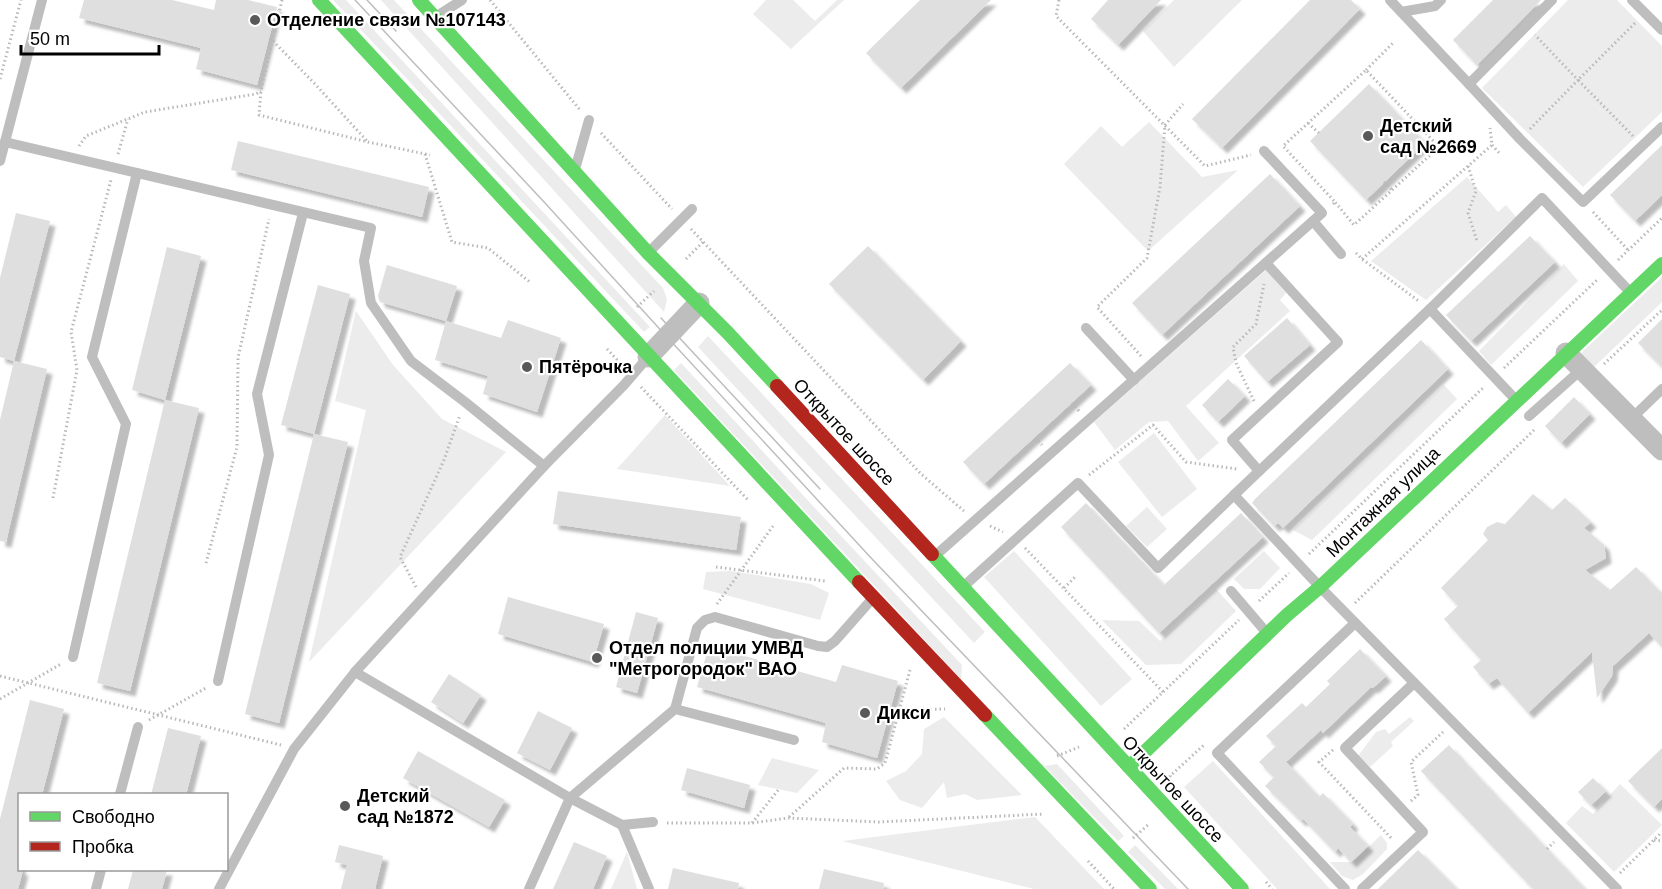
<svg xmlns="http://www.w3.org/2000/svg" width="1662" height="889" viewBox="0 0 1662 889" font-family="Helvetica,sans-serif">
	<defs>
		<filter id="shadow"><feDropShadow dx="5.5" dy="5.5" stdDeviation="1.5" flood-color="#0004"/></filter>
	</defs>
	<rect width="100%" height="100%" fill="#fff"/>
	<g fill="#ececec">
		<path d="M333 0H346L650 327 644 332Z"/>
		<path d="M381 0H394L663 288 667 299 664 312Z"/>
		<path d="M766 0H793L815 21 837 0H844L791 49 753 14Z"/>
		<path d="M1174 0H1242L1174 67 1143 31Z"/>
		<path d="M1568 0H1617L1662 46V112L1583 187 1482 88Z"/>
		<path d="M1149 122 1202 177 1238 170 1148 251 1064 164 1101 126 1122 147Z"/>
		<path d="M1467 177 1498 212 1506 205 1516 217 1426 300 1371 261Z"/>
		<path d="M1564 264 1578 281 1491 365 1479 351Z"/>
		<path d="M1266 270 1286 293 1280 300 1290 311 1186 406 1219 443 1198 461 1168 421 1149 422 1115 450 1094 422Z"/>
		<path d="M1662 277V302L1592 369 1579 355Z"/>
		<path d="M356 311 393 365 442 419 506 452 309 662 366 410 335 401Z"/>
		<path d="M708 336 985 632 974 643 698 347Z"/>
		<path d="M681 363 814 507 962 665 961 679 674 370Z"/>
		<path d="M1444 385 1457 399 1312 540 1293 530Z"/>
		<path d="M665 415 730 486 617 469Z"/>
		<path d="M1154 433 1197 489 1162 517 1118 462Z"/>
		<path d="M1147 507 1167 529 1147 547 1126 526Z"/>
		<path d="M1014 551 1132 679 1101 706 984 577Z"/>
		<path d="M1264 551 1280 568 1260 589H1244L1234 579Z"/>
		<path d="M731 571 811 584 829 593 820 620 703 589 706 572Z"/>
		<path d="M1216 589 1236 611 1181 664 1146 665 1102 620 1139 621 1160 641Z"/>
		<path d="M944 717 1022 795 977 800 965 794 947 798 944 782 922 808 900 800 886 781 906 771 922 754 924 729Z"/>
		<path d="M1410 717 1414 721 1391 742 1393 746 1370 767 1358 756 1376 732 1385 729 1389 734Z"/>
		<path d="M772 758 819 770 797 793 758 785Z"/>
		<path d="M1213 761 1330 889H1277L1184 787Z"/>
		<path d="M1057 764 1124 836 1118 841 1044 766Z"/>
		<path d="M1620 784 1662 825 1614 872 1566 823 1582 806 1593 814Z"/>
		<path d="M1035 817 1104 889H1034L842 841Z"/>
		<path d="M1381 835 1387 843V849L1363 874 1353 880 1342 876 1330 862H1353Z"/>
		<path d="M1135 845 1178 889H1165L1128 852Z"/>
		<path d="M627 852 637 889H611Z"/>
	</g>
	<g fill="#dfdfdf" filter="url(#shadow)">
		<path d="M84 0H172L214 10 216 0H248L277 7 257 85 196 69 201 48 79 18Z"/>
		<path d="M920 0H991L901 88 866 53Z"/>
		<path d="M1108 0H1161L1118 45 1091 19Z"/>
		<path d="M1310 0H1351L1360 9 1222 148 1192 119Z"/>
		<path d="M1493 0H1541L1477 65 1453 40Z"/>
		<path d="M1369 84 1425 143 1366 200 1310 141Z"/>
		<path d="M238 141 429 187 422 217 231 170Z"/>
		<path d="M1662 145V195L1635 221 1610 195Z"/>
		<path d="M1270 174 1300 206 1162 335 1132 303Z"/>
		<path d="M16 213 50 221 14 361 0 357V278Z"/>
		<path d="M1530 236 1555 262 1471 341 1446 315Z"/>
		<path d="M868 246 961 341 923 380 829 284Z"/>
		<path d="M167 247 201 256 165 400 132 390Z"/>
		<path d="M387 265 457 286 446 321 380 302 378 296Z"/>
		<path d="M318 285 350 294 314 434 281 425Z"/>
		<path d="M1287 318 1310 345 1267 382 1244 356Z"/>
		<path d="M1662 319V367L1638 343Z"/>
		<path d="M508 320 561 338 537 412 483 394 488 376 435 360 446 321 501 338Z"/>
		<path d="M1421 340 1448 369 1283 528 1278 523 1274 526 1252 503 1255 499Z"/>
		<path d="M14 361 47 369 6 542 0 541V420Z"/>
		<path d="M1070 363 1091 385 984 484 963 462Z"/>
		<path d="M1228 379 1245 396 1218 422 1202 405Z"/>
		<path d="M1574 397 1590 414 1561 443 1545 426Z"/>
		<path d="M165 400 199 408 130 691 97 683Z"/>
		<path d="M314 434 348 442 279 723 245 714Z"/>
		<path d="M558 491 741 517 736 550 553 524Z"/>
		<path d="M1533 494 1552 510 1565 498 1591 522 1584 528 1604 545 1606 558 1585 570 1610 590 1636 567 1662 594V647L1649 633 1613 666 1612 676 1597 698 1592 652 1528 713 1497 678 1488 684 1473 667 1481 660 1444 619 1458 606 1441 588 1488 540 1483 534 1487 527 1497 522 1505 524Z"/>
		<path d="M1086 503 1164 585 1241 513 1263 537 1159 633 1061 527Z"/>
		<path d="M508 597 604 624 593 662 498 634Z"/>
		<path d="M636 612 658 618 637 693 616 687Z"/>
		<path d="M709 646 836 682 842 665 898 681 877 758 822 742 826 723 697 687Z"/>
		<path d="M1360 649 1386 676 1373 688 1371 687 1323 733 1321 730 1286 762 1319 797 1323 793 1353 824 1350 827 1368 846 1351 862 1338 848 1335 852 1303 819 1301 821 1265 786 1274 777 1259 762 1276 746 1266 736 1302 703 1306 707 1330 684 1327 681Z"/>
		<path d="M449 674 481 695 463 723 431 702Z"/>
		<path d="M30 700 64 709 42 795H20V870H23L18 889H0V819Z"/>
		<path d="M538 711 572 728 550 770 517 753Z"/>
		<path d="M168 728 201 736 186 795H151Z"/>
		<path d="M1449 745 1472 770 1585 889H1533L1421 771Z"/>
		<path d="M1662 748V799L1654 807 1628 781Z"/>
		<path d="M418 751 505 800 489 827 403 778Z"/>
		<path d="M687 768 750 785 744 808 681 790Z"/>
		<path d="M1593 778 1606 791 1591 805 1578 792Z"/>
		<path d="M574 842 607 856 593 889H553Z"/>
		<path d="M339 845 383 856 375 889H341L347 865 335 862Z"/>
		<path d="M1418 850 1457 889H1378Z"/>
		<path d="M673 868 739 883 738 889H668Z"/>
		<path d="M824 869 884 883 883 889H819Z"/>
		<path d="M133 870H167L162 889H128Z"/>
	</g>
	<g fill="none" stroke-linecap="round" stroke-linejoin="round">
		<g stroke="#b9b9b9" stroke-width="3" stroke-dasharray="1.5 3" stroke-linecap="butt">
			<path d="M282 0 261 90 259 115 368 142 430 155"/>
			<path d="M490 0 580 110"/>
			<path d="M1059 0 1056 16 1205 166 1251 155"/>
			<path d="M273 41 315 84 367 141"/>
			<path d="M1366 70 1393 43"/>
			<path d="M0 79 21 0"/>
			<path d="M1308 123 1319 133"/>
			<path d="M1530 129 1578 80 1535 35"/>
			<path d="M601 133 672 209"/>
			<path d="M1633 136 1578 80 1635 23"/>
			<path d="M1492 145 1500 154"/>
			<path d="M79 146 86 136 145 112 256 94 261 91"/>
			<path d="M118 154 128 119"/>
			<path d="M425 154 452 242 488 248 531 283"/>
			<path d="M1468 166 1476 191 1468 213 1477 241"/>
			<path d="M1384 182 1392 190"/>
			<path d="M1333 204 1335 202 1283 146 1366 70 1439 147 1354 225 1335 202"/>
			<path d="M1593 212 1628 250"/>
			<path d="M691 229 921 474 964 511"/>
			<path d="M1356 253 1362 259 1420 302"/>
			<path d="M686 259 703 242"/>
			<path d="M1362 259 1492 145 1490 128"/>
			<path d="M1618 260 1662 218"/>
			<path d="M637 307 654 291"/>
			<path d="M607 349 623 366"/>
			<path d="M1141 356 1097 307 1147 258 1160 187 1165 125 1183 104"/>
			<path d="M1604 364 1662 310"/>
			<path d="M1504 368 1598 279"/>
			<path d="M641 387 748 500"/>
			<path d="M1254 401 1236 363 1233 347 1256 324 1264 284"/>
			<path d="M1072 403 1079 411"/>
			<path d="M1035 438 1042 445"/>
			<path d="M1089 475 1153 425 1186 462 1237 469"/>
			<path d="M53 498 77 370 71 332 111 180"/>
			<path d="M990 526 1003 532"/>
			<path d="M1025 548 1163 692"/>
			<path d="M1309 554 1484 387"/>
			<path d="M206 563 237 447 238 358 269 219"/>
			<path d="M716 567 825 581"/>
			<path d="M416 587 400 557 444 460 460 415"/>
			<path d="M1064 588 1075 577"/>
			<path d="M1259 601 1289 573"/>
			<path d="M1355 603 1534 430"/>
			<path d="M717 604 773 526"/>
			<path d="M0 676 281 745"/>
			<path d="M0 699 61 664"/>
			<path d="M899 710 945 709"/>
			<path d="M149 720 206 688"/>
			<path d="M1124 729 1239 620"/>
			<path d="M1333 750 1319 762 1393 840"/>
			<path d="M1057 756 1079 747"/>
			<path d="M1171 777 1170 776 1204 745"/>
			<path d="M1411 801 1418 795 1411 762 1443 732"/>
			<path d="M789 817 844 768 877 769 885 763 910 670"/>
			<path d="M667 823H752L788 818 879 822 1044 814"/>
			<path d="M752 823 779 789"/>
			<path d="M1133 838 1149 824"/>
			<path d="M1654 840 1662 841"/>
			<path d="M1547 849 1554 842"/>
			<path d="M1088 861 1114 889"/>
			<path d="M1620 873 1662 832"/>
			<path d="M1266 882 1272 889"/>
		</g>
		<g stroke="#bebebe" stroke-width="10">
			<path d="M1390 0 1469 84"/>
			<path d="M1552 0 1469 84 1520 139 1583 202 1662 127"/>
			<path d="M1632 0 1662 30"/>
			<path d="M1401 12 1435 6 1441 0"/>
			<path d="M437 16 462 0"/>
			<path d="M5 142 371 228 364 261 371 303 411 361 465 402 544 466"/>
			<path d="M0 161 42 0"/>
			<path d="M576 166 589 120"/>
			<path d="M1313 221 1341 254"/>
			<path d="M648 253 692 209"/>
			<path d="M1430 309 1542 198 1629 291"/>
			<path d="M1086 328 1134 380"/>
			<path d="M1529 416 1582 369"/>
			<path d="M1631 419 1662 389"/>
			<path d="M1259 471 1232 440 1338 342 1266 263"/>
			<path d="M1234 495 1430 309 1516 400"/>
			<path d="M936 555 1322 213 1264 151"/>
			<path d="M964 586 1078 483 1158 568 1234 495 1320 587 1617 889"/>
			<path d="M1231 591 1266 632"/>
			<path d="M73 657 126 424 92 357 137 173"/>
			<path d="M355 672 570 798 622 825 653 822"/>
			<path d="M218 681 269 455 257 394 303 213"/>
			<path d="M675 709 697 628 705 620 715 617 818 646 827 647 835 641 872 599"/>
			<path d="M120 794 138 727"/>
			<path d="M622 825 649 889"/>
			<path d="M96 889 101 870"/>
			<path d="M219 889 294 749 355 672 544 466 624 385 648 357"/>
			<path d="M529 889 570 798 675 709 794 740"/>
			<path d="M1345 889 1217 753 1355 623"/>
			<path d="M1362 889 1423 832 1345 748 1414 683"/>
		</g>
		<g stroke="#bebebe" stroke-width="21">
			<path d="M1566 353 1662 450"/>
			<path d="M648 357 699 303"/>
		</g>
		<g stroke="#63d668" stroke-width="14">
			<path d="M319 0 859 582"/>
			<path d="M419 0 648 253 728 333 777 386"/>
			<path d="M932 554 1242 889"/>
			<path d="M985 715 1150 889"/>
			<path d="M1129 767 1287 615 1320 587 1662 264"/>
		</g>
		<g stroke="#b3261e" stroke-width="14">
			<path d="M777 386 932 554"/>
			<path d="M859 582 985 715"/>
		</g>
		<g stroke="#bebebe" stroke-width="1.5">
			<path d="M355 0 545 203 667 337 873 560 1188 889"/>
			<path d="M367 0 396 31"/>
			<path d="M661 318 820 489"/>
		</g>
	</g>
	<g fill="#595959" stroke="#fff" stroke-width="2">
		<circle cx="255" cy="20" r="6"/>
		<circle cx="1368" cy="136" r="6"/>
		<circle cx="527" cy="367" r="6"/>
		<circle cx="597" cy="658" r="6"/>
		<circle cx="865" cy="713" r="6"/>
		<circle cx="345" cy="806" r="6"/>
	</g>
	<g text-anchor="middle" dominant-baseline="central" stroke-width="4.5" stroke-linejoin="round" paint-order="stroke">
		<g font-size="18" font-weight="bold" fill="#000" stroke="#fff" text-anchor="start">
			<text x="267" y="20">Отделение связи №107143</text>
			<text x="1380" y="126">Детский<tspan x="1380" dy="21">сад №2669</tspan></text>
			<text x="539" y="367">Пятёрочка</text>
			<text x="609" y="648">Отдел полиции УМВД<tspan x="609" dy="21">"Метрогородок" ВАО</tspan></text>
			<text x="877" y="713">Дикси</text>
			<text x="357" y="796">Детский<tspan x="357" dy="21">сад №1872</tspan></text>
		</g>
		<g font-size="18" fill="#000" stroke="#fff">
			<text transform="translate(844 432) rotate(47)">Открытое шоссе</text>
			<text transform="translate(1383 502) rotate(-44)">Монтажная улица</text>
			<text transform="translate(1173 789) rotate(47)">Открытое шоссе</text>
		</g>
	</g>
	<rect x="18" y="793" width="210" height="78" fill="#ffffff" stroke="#999999" stroke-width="1.5"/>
	<rect x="30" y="812" width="30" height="9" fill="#63d668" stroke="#999999" stroke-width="1.5"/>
	<text x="72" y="823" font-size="18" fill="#000000">Свободно</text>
	<rect x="30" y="842" width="30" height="9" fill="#b3261e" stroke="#999999" stroke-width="1.5"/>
	<text x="72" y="853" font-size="18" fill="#000000">Пробка</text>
	<path d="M21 45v9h138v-9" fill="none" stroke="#000000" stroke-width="3"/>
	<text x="30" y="45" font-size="18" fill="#000000" stroke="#ffffff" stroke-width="4.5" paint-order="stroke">50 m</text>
</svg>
